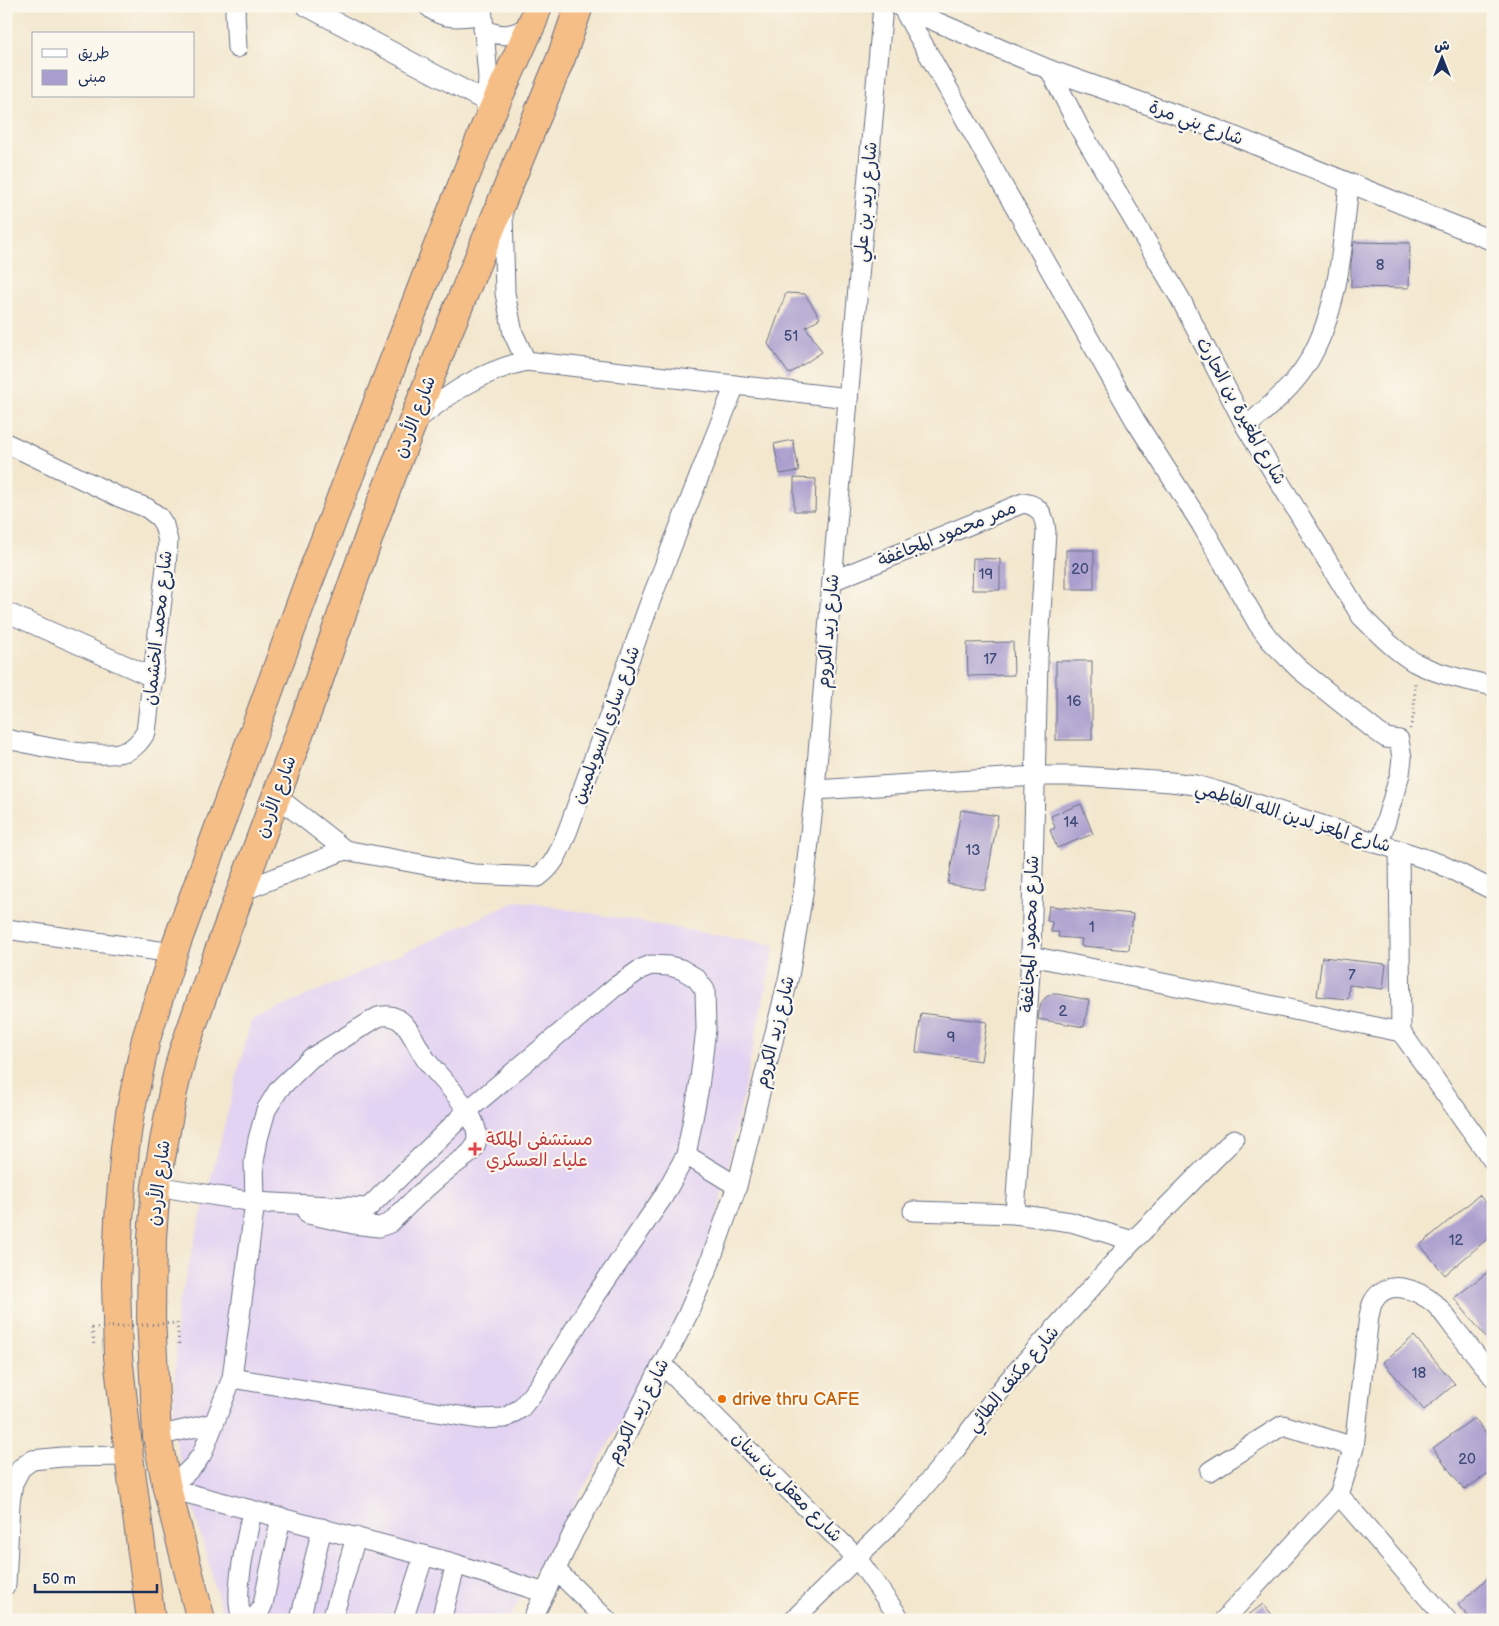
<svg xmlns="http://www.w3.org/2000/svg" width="1499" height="1626" viewBox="0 0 1499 1626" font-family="'Balsamiq Sans','Playpen Sans Arabic',sans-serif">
	<rect width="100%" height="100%" fill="#fbf7ec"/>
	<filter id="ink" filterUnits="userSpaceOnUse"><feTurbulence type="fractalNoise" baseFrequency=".02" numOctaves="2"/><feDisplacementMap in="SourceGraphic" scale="10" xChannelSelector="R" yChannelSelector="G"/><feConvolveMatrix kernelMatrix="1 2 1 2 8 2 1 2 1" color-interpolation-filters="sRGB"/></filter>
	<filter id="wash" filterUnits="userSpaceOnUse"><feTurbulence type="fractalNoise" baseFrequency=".0096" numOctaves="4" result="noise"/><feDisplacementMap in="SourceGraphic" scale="20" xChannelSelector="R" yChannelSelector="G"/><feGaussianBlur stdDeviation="1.12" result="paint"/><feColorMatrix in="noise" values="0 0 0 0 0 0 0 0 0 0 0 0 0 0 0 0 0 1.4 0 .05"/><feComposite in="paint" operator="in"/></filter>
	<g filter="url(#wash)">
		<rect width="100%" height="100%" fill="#f3e7ce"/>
		<path fill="#e3d3f2" d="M518 901 775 945 704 1277 508 1620H224L173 1433 177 1311 251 1021Z"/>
		<g id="blocks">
			<g fill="#aa9ece">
				<path d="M1354 242 1410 243 1409 288 1351 287V264Z"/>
				<path d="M786 293 805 294 820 318 806 327 822 352 789 374 768 344Z"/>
				<path d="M793 440 799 471 780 474 774 444Z"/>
				<path d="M794 478 816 479 815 511H794Z"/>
				<rect x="1066" y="550" width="28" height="39"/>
				<path d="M973 558 1000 559V590H972Z"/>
				<path d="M1013 642 1014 675 968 676 967 643Z"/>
				<rect x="1056" y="661" width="36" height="79"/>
				<path d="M1081 804 1093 834 1057 848 1050 830 1055 828 1051 816Z"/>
				<path d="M961 810 998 816 985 890 948 884Z"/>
				<path d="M1049 906 1133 914 1129 950 1081 946 1082 939 1058 937 1059 932H1051L1052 922 1047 921Z"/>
				<path d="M1322 957 1386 964 1383 989 1349 985 1348 999 1317 996Z"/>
				<path d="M1052 994H1057L1089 1000 1084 1027 1038 1019 1041 1003 1046 997Z"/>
				<path d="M921 1013 987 1022 981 1061 916 1052Z"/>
				<path d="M1479 1195 1493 1211V1234L1445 1275 1420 1245Z"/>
				<path d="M1493 1268V1346L1454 1298Z"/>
				<path d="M1414 1336 1455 1384 1424 1410 1383 1362Z"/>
				<path d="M1474 1418 1493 1443V1470L1464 1490 1433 1448Z"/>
				<path d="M1493 1573V1620H1471L1458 1605Z"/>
				<path d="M1263 1604 1277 1620H1242Z"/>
			</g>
		</g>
	</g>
	<g filter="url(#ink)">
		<use href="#blocks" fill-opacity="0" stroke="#676f85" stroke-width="1"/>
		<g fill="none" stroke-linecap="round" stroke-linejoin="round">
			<g stroke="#676f85" stroke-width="21">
				<g id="minor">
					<path d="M237 6 235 12 237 48"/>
					<path d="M306 6 487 102"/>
					<path d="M428 6C443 21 462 17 481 15"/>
					<path d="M482 6 488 78 486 112"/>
					<path d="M899 6 1050 70 1211 127 1493 241"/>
					<path d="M902 7 1135 420 1201 524 1258 624 1270 640 1299 669 1376 731 1386 738 1399 740 1402 758 1400 774 1379 844"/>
					<path d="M483 29C501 38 517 37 532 22"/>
					<path d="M1050 70 1081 131 1181 300 1246 427 1361 616C1378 633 1394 650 1414 662 1438 675 1467 680 1493 686"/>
					<path d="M503 211 505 293 513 333 526 361"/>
					<path d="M414 422C450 393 480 372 526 361L848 398"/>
					<path d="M1246 427C1267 408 1289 391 1305 367 1339 315 1343 243 1349 183"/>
					<path d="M6 443 119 497 147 508 159 517 164 525 168 541 166 567 146 732C141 740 136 747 127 751 96 761 39 745 6 739"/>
					<path d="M832 581 1023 503C1040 505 1045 516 1046 532L1038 659 1031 956 1015 1214 1071 1222 1133 1241"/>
					<path d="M6 612 154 678"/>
					<path d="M815 790 1036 776H1077L1171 782 1195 785 1220 792 1417 856 1440 864 1493 890"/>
					<path d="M276 796 345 850 474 874 538 877C556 864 560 849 568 830L650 602 735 385"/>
					<path d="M1399 851 1401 1032 1493 1161"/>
					<path d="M240 892 345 850"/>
					<path d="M6 929 173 953"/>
					<path d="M1031 956 1401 1032"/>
					<path d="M686 1155 737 1186"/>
					<path d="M156 1186 266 1204"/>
					<path d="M913 1211 1015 1214"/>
					<path d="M662 1364 857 1558 901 1620"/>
					<path d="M232 1378 478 1419 505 1418 521 1408 538 1387 594 1298 663 1197 686 1155 699 1087 706 1029 705 990 696 978 681 969 669 966 651 965 641 969 615 987 467 1111 368 1208 255 1202"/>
					<path d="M157 1436 214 1423"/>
					<path d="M1210 1471 1283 1425 1354 1447"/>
					<path d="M166 1481 177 1478 185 1474 194 1465 202 1454 232 1378 255 1202 254 1162 258 1139 266 1110 279 1089 311 1058 378 1017C387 1014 396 1016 403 1023 413 1033 418 1049 427 1061 441 1080 484 1118 476 1143 474 1152 465 1157 458 1162 434 1179 412 1201 390 1223L379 1227 353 1224 308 1214"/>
					<path d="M167 1488 449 1562 545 1593"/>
					<path d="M1339 1495 1447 1620"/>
					<path d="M252 1510C248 1534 232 1596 242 1617L252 1618 259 1613 263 1604 281 1517"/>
					<path d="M556 1570 607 1620"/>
					<path d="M6 1585 10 1503 13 1483 21 1468 32 1460 62 1457 129 1456"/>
					<path d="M300 1620 322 1528"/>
					<path d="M332 1620 356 1537"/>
					<path d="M403 1620 424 1555"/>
					<path d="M441 1620 456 1564"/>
					<path d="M532 1620 574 1531 604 1478 687 1316 709 1265 737 1186 789 976 803 894 815 790 832 581 883 6"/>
					<path d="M793 1620 901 1514 955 1450 1007 1382 1133 1241 1234 1139"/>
					<path d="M1224 1620 1339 1495 1354 1447 1369 1316C1370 1312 1371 1306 1373 1302 1387 1276 1419 1290 1436 1305 1443 1312 1449 1321 1455 1329 1468 1345 1481 1361 1493 1377"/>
				</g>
			</g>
			<g stroke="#676f85" stroke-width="30">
				<g id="highway">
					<path d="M151 1620 129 1456 118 1356 116 1283 119 1220 125 1148 130 1113 146 1039 173 953 309 581 434 256 485 127 533 21 538 6"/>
					<path d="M201 1620 167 1488 157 1436 151 1317 152 1238 156 1186 173 1092 182 1055 210 975 314 694 378 511 446 337 561 58 579 6"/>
				</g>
			</g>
			<g stroke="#676f85" stroke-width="3" stroke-dasharray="1 4" stroke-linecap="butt">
				<path d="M1410 729 1414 713 1415 681"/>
				<path d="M177 1323 179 1344"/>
				<path d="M92 1328 94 1346"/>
			</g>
			<use href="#minor" stroke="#fff" stroke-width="19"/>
			<use href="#highway" stroke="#f6be87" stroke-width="28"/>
			<path stroke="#676f85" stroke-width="3" stroke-dasharray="1 4" stroke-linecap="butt" d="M92 1328 177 1323"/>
		</g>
	</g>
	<path fill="#e0444e" stroke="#fbf7ec" stroke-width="2" d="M472.5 1141.5h5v5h5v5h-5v5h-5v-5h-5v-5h5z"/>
	<circle fill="#e8710a" stroke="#fbf7ec" stroke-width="2" cx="722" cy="1399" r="5"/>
	<g text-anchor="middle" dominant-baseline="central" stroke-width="4.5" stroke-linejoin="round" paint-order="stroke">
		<g font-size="15" fill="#3f4b7a">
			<text x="1380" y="265">8</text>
			<text x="791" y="336">51</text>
			<text x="1080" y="569">20</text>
			<text x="986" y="574">19</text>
			<text x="990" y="659">17</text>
			<text x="1074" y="701">16</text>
			<text x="1071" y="822">14</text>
			<text x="973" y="850">13</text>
			<text x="1092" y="927">1</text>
			<text x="1352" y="975">7</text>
			<text x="1063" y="1011">2</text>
			<text x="951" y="1037">9</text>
			<text x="1456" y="1240">12</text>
			<text x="1419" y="1373">18</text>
			<text x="1467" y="1459">20</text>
		</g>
		<g font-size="18" fill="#1b2f5e" stroke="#fbf7ec">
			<text transform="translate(1196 123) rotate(20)">شارع بني مرة</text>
			<text transform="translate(866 202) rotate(-85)">شارع زيد بن علي</text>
			<text transform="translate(1241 411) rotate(61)">شارع المغيرة بن الحارث</text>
			<text transform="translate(415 417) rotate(-69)">شارع الأردن</text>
			<text transform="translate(947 534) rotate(-22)">ممر محمود المجاغفة</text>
			<text transform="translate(158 628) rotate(-84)">شارع محمد الخشمان</text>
			<text transform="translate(828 631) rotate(-85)">شارع زيد الكروم</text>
			<text transform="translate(606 725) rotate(-70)">شارع ساري السويلميين</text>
			<text transform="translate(276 797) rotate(-70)">شارع الأردن</text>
			<text transform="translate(1293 817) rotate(17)">شارع المعز لدين الله الفاطمي</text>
			<text transform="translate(1030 934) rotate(-88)">شارع محمود المجاغفة</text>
			<text transform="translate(775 1032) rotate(-76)">شارع زيد الكروم</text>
			<text transform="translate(159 1183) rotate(-83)">شارع الأردن</text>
			<text transform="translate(1013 1379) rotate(-50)">شارع مكنف الطائي</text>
			<text transform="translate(638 1411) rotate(-63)">شارع زيد الكروم</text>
			<text transform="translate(787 1487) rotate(45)">شارع معقل بن سنان</text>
		</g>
		<g font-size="18" fill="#be3a42" stroke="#fbf7ec" text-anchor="start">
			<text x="486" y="1139">مستشفى الملكة<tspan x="486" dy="21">علياء العسكري</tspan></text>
		</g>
		<g font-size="18" fill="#c56008" stroke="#fbf7ec" text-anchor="start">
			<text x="732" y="1399">drive thru CAFE</text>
		</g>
	</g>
	<rect width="1499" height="1626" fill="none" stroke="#fbf7ec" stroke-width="25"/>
	<rect x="32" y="32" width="162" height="65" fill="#fbf7ec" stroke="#a1a7b3"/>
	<rect x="42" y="49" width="25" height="8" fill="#ffffff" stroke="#a1a7b3"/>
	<text x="78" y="58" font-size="15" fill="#1b2f5e">طريق</text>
	<rect x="42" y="70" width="25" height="15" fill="#aa9ece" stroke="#a1a7b3"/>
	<text x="78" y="82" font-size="15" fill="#1b2f5e">مبنى</text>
	<g transform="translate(1442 58)" stroke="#fbf7ec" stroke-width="4" paint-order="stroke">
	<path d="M0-4L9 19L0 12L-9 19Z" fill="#1b2f5e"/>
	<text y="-8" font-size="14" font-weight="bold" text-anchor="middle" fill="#1b2f5e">ش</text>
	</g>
	<path d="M35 1584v8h122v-8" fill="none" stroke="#1b2f5e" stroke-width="2.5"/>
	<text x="42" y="1584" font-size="15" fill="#1b2f5e" stroke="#fbf7ec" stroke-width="4" paint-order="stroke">50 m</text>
</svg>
